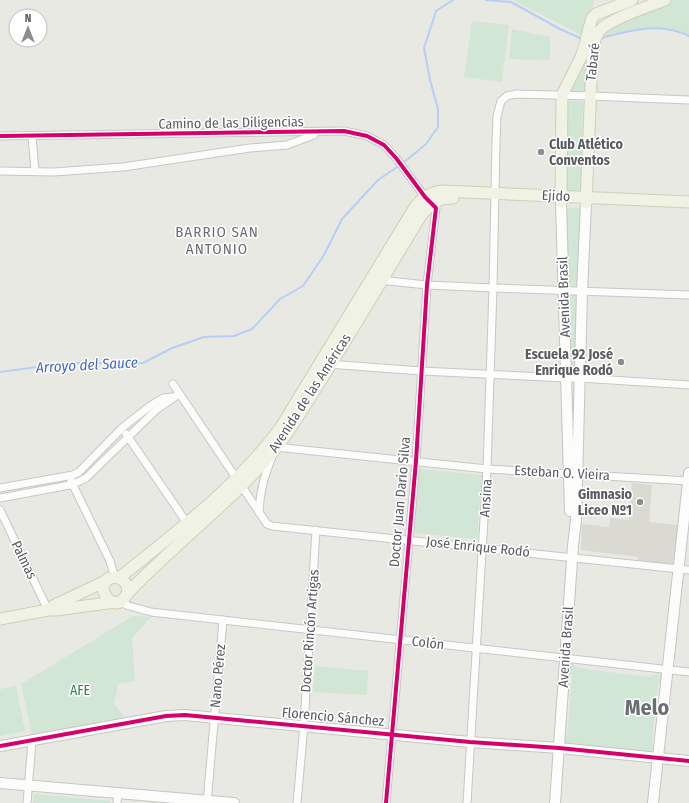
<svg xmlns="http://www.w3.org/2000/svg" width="689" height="803" viewBox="0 0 689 803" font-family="'Fira Sans Condensed',sans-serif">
	<rect width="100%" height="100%" fill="#e9e9e4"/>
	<path fill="#dadad2" d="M632 483 652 485 649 522 678 525 673 564 638 561V557L581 550 582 524 609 527 610 518 629 520Z"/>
	<g fill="#d1e6d4">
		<path d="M513 0H594C593 13 585 23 583 36Z"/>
		<path d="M674 0H689V37C664 21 629 33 602 37L604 29Z"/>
		<path d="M472 21 509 25 502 82 464 77Z"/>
		<path d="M512 29 550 37V60L509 59Z"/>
		<path d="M585 60 586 92 568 91Z"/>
		<path d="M565 101H583L581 192 566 191Z"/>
		<path d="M566 208H580L578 286 568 285Z"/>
		<path d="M568 294H578L575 374 569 375Z"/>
		<path d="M419 469 482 475 477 539 414 533Z"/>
		<path d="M133 616 151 617 132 638 135 681 117 684V690L114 704 126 719 32 734 21 684Z"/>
		<path d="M572 663 577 668 649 677 658 673 662 675V681L658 684 652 744 654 748 653 753H648L646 751 570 744 568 746 563 745V739L567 736 572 674 569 671 568 665Z"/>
		<path d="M315 666 368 671 367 695 313 692Z"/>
		<path d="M16 686 25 731 0 736V689Z"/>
		<path d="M34 794 111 801 110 803H33Z"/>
	</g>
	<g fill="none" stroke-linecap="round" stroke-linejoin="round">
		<g stroke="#b7cef5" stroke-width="2">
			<path d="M486 0 511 2 560 29 582 39"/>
			<path d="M601 38C631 31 659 21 689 36"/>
			<path d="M0 372 67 363H143L172 348 204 337 234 336 252 329 280 299 303 286 324 255 342 219 378 180 403 163 426 144 438 127V109L430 80 424 48 436 11 453 0"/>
		</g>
		<g stroke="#c7c7c6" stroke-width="9">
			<g id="street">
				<path d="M0 136 344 131 367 136 384 145 396 158 425 197 436 208 427 285 416 461 386 803"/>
				<path d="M32 136 35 171"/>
				<path d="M0 171 54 172 123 167 250 148 287 145 314 135"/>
				<path d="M379 280 427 285 493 288 689 295"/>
				<path d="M328 364 421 371 566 378H580L689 385"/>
				<path d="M173 384 259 512 267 524 272 526 689 570"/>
				<path d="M126 434 187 523"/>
				<path d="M275 447 487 469 689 481"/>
				<path d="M71 481 110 561 115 578"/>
				<path d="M0 488 73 475 79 472 122 428 150 406 163 398 173 397"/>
				<path d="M0 498 70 485 80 481 86 478 157 409 179 394"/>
				<path d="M0 510 48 610"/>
				<path d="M259 512C260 491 264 477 272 457"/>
				<path d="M121 601 126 605 151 612 689 672"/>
				<path d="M27 803 32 741"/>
				<path d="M117 803 118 793"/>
				<path d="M207 803 223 620"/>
				<path d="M297 803 304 725 316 530"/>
				<path d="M467 803 487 469 493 288 496 142 497 116 501 101 507 96 516 94 590 96 689 100"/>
			</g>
		</g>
		<g stroke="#c5c5c5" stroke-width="12">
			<g id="secondary">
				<path d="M561 203 570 511"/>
				<path d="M0 746 166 716 185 715 470 742 559 748 689 761"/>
				<path d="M0 783 234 803"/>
				<path d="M555 803 573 546 576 520 582 291 586 204"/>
				<path d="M653 803 689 473"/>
			</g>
		</g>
		<g stroke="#d1cfb2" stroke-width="13">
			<g id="primary">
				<path d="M561 202 562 95 581 57 585 45 588 32 592 18 596 14 632 0"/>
				<path d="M586 203 592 61C593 52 593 40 598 33 605 20 650 6 665 0"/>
				<path d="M119 578C126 581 129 587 127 594 111 623 87 572 119 578 176 532 237 487 281 427L415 207C423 197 430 193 442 191L689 202"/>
				<path d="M127 594C175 543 232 502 276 448 293 427 307 402 321 380 356 325 388 269 422 214 432 203 437 198 453 198"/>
				<path d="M49 609 55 605 108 580"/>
				<path d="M0 619 48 610H56L115 602"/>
			</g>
		</g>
		<use href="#street" stroke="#fcfcfb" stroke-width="7"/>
		<use href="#secondary" stroke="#fcfcfb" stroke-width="10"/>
		<use href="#primary" stroke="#f1f2e6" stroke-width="11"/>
		<g stroke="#fff" stroke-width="6">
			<g id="cycleway">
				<path d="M0 136 344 131 367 136 384 145 396 158 425 197 436 208 427 285 416 461 386 803"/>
				<path d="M0 746 166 716 185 715 470 742 559 748 689 761"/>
			</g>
		</g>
		<use href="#cycleway" stroke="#d6006c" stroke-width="4"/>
	</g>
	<g fill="#8c8d90" stroke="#fff" stroke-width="1.5">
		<circle cx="541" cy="152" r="4"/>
		<circle cx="621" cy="362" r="4"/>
		<circle cx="640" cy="502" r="4"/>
	</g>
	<g text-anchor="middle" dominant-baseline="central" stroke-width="3" stroke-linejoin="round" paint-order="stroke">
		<g font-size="14" fill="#5a5c62" stroke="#fff">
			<text transform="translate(593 62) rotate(-84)">Tabaré</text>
			<text transform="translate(231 123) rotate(-1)">Camino de las Diligencias</text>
			<text transform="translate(556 196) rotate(3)">Ejido</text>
			<text transform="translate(564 297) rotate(-92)">Avenida Brasil</text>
			<text transform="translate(310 393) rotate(-57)">Avenida de las Américas</text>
			<text transform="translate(562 473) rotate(3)">Esteban O. Vieira</text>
			<text transform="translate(486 498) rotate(-86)">Ansina</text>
			<text transform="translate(400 502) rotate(-85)">Doctor Juan Dario Silva</text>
			<text transform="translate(478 547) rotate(6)">José Enrique Rodó</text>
			<text transform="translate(24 560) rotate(64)">Palmas</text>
			<text transform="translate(310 631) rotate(-86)">Doctor Rincón Artigas</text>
			<text transform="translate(428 643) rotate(7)">Colón</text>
			<text transform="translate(566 647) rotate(-86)">Avenida Brasil</text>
			<text transform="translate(218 676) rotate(-85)">Nano Pérez</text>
			<text transform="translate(333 717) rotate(5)">Florencio Sánchez</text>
		</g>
		<g font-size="14" font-weight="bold" fill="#5a5c62" stroke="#fff" text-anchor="end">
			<text x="549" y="144" text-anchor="start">Club Atlético<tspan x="549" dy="16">Conventos</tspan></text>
			<text x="613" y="354">Escuela 92 José<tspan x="613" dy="16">Enrique Rodó</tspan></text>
			<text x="632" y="494">Gimnasio<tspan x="632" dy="16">Liceo Nº1</tspan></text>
		</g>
		<g font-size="14" fill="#37844b" stroke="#fff">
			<text x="80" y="690">AFE</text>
		</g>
		<g font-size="15" letter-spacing="1" fill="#6b6e74" stroke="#fff">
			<text x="217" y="232">BARRIO SAN<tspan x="217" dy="17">ANTONIO</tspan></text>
		</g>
		<g font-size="15" font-style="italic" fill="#4567bf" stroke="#fff">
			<text transform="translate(87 365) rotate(-3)">Arroyo del Sauce</text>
		</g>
		<g font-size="22" font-weight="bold" fill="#6b6e74" stroke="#fff">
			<text x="647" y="707">Melo</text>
		</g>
	</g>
	<g transform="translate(28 28)"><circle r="19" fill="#ffffff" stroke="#bdbec0"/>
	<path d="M0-3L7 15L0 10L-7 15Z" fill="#8c8d90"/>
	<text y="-6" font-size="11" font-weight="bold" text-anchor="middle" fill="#5a5c62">N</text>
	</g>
</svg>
